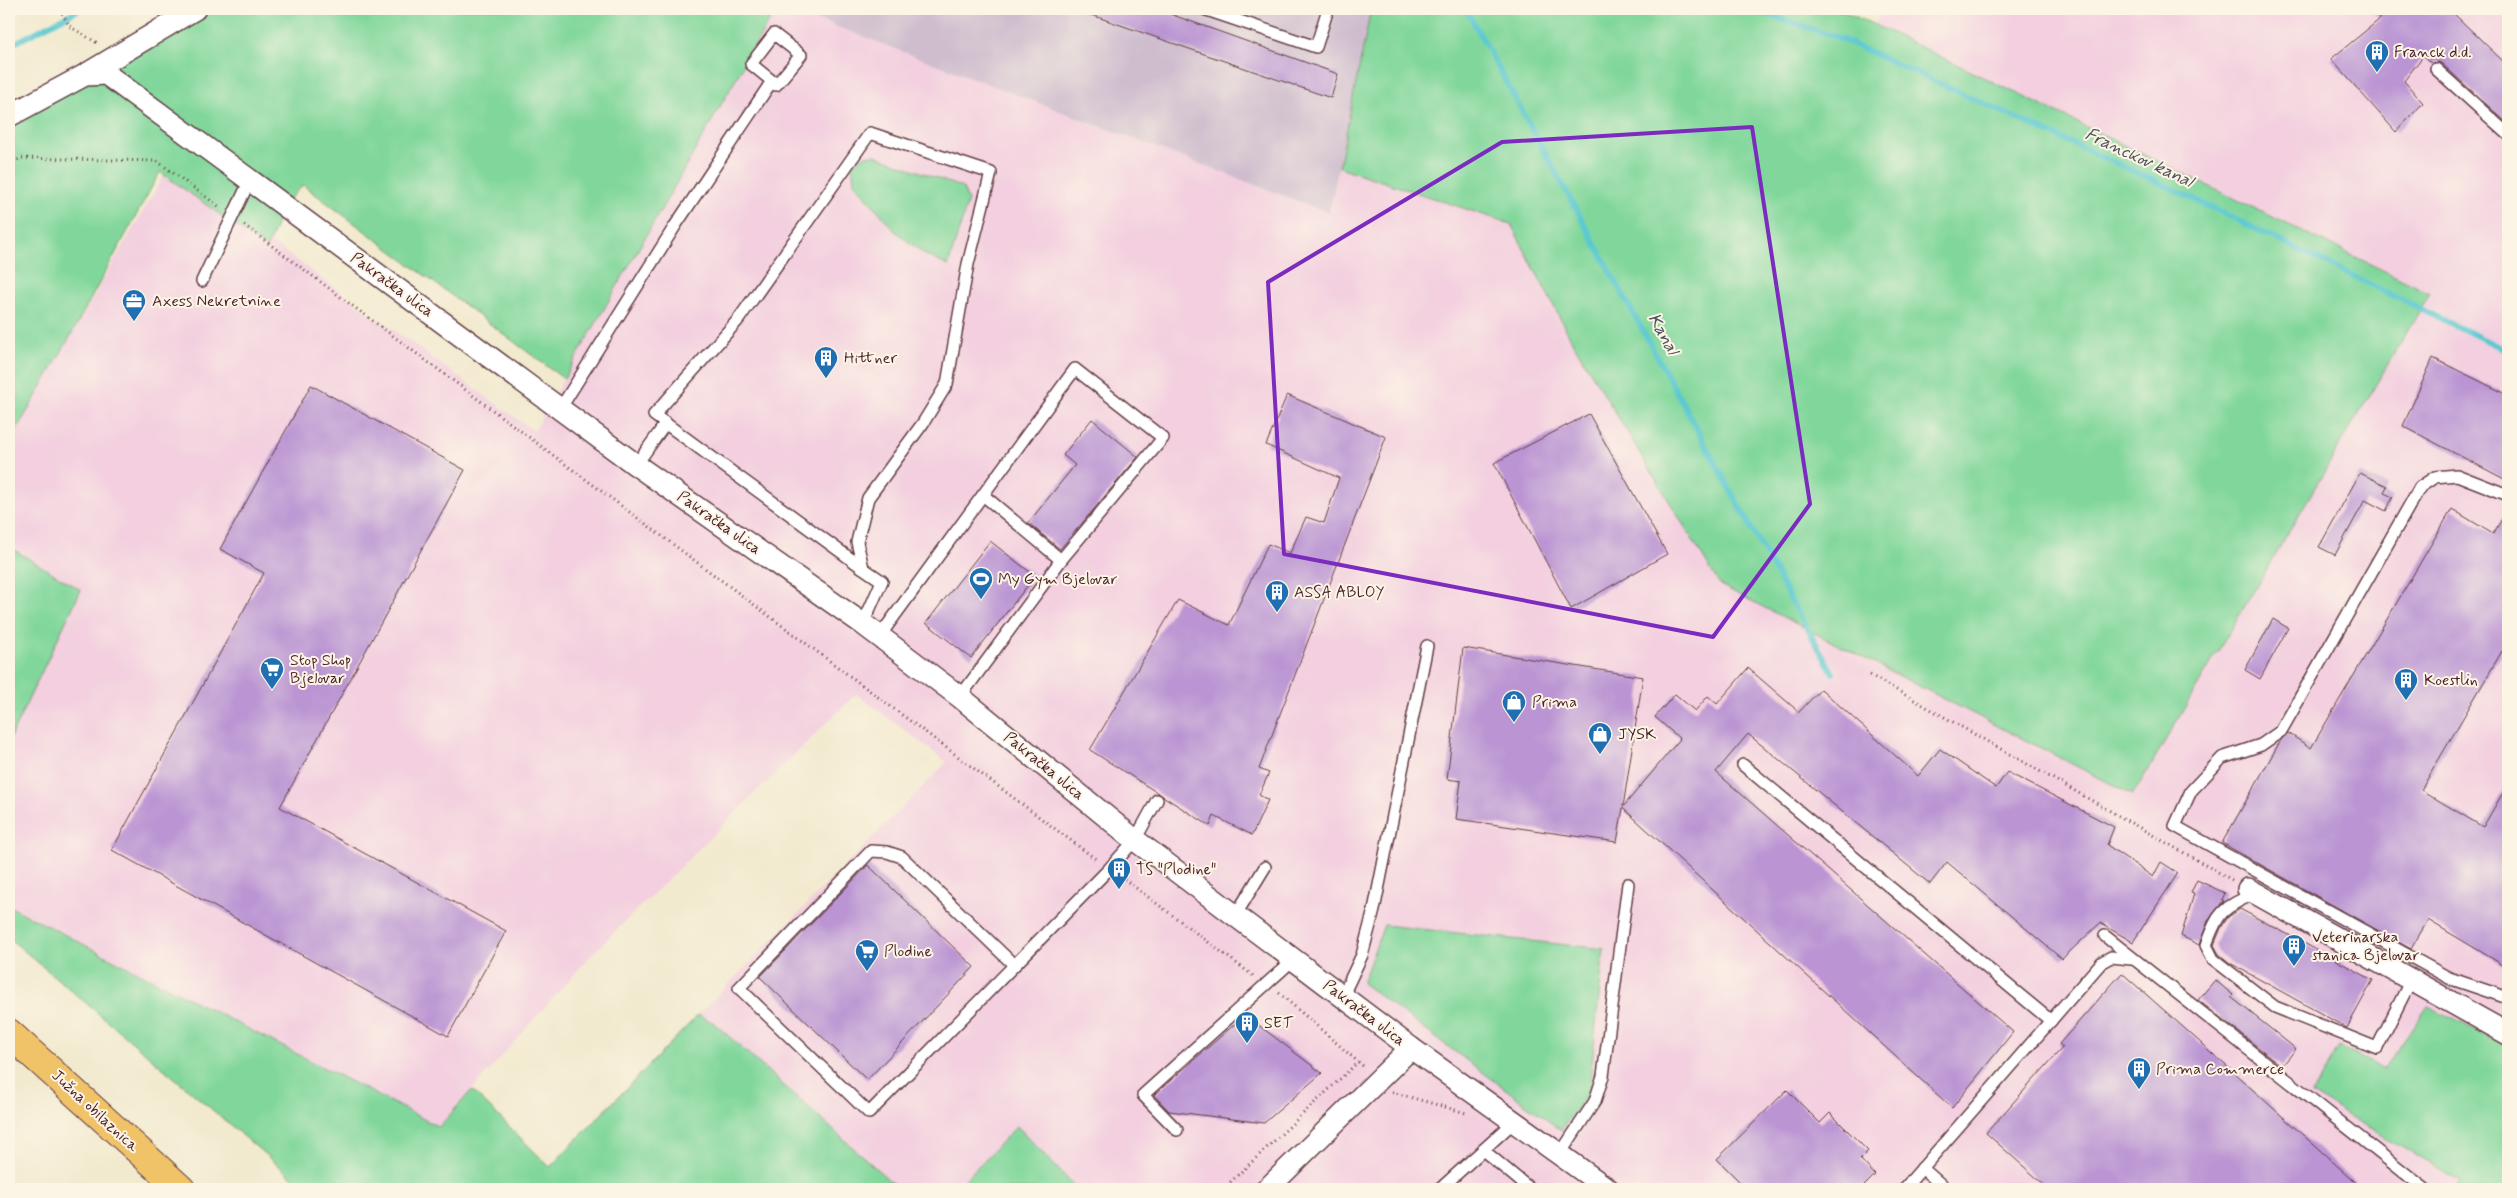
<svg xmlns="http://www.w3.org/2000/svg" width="2517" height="1198" viewBox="0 0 2517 1198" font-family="Mynerve,sans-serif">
	<rect width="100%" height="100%" fill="#fcf5e5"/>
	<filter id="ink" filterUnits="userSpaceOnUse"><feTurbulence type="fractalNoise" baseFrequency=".02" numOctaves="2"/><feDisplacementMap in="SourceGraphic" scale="10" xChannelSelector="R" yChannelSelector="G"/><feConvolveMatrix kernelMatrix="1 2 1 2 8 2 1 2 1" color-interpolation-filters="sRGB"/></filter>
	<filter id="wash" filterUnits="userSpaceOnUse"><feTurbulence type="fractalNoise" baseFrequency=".0096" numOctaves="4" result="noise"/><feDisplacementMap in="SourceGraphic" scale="20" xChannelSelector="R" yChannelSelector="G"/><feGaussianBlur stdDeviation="1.12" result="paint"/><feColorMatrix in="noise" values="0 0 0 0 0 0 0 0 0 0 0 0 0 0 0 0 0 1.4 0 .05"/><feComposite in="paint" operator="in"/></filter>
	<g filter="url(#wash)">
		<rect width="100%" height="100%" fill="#f2eacf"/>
		<path fill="#f3cfdf" d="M776 9H790L1328 213 1339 167 1511 224 1573 343 2429 293 1873 24 1888 9H2498L2508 19V1189H1074L1017 1126 956 1189H899L714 1023 698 1015 947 762 856 694 593 953 439 1127 9 905V740L81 590 9 547V443L168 168 534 431Z"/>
		<path fill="#cfbdce" d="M790 9H1371L1329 213Z"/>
		<g fill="#81d79b" stroke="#667b63">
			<path d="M195 9H776L564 379 303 185 284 205 267 248 160 172 66 344 9 443V122Z"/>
			<path d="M1371 9H1837L1873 24 2430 293 2133 795 1720 585 1573 343 1511 224 1339 167Z"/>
			<path d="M875 155 963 188 968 201 948 266 924 254 895 231 854 182 852 165 863 156Z"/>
			<path d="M9 547 81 590 9 740Z"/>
			<path d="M9 906 439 1127 472 1090 550 1167 698 1015 714 1023 899 1189H306L9 938Z"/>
			<path d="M1384 925 1604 949 1589 1092 1561 1130 1362 983Z"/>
			<path d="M2428 1006 2508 1047V1189H2456L2460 1182 2312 1094 2339 1047 2384 1069Z"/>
			<path d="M1017 1126 1077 1189H956Z"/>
		</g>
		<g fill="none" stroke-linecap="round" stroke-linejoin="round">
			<g stroke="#5cc9d1" stroke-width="5.5">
				<path d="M1466 9 1793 604 1833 673"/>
				<path d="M1750 9 1837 37 2173 189 2508 351"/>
				<path d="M9 46 80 9"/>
			</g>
		</g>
		<g id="blocks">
			<g fill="#ba94d3">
				<path d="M1080 9H1156L1338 74 1331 98 1080 11Z"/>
				<path d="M2371 9H2449L2508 66V124L2441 63 2437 62 2431 63 2423 56 2404 81 2423 103 2396 132 2331 59 2380 19Z"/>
				<path d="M2433 358 2508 395V481L2403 426Z"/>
				<path d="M311 385 465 470 280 807 506 931 448 1036 112 850 264 573 220 549Z"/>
				<path d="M1287 395 1386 437 1259 769 1269 773 1259 795 1268 800 1252 835 1214 816 1210 826 1090 750 1178 600 1229 625 1268 544 1290 553 1306 517 1324 523 1339 478 1266 445Z"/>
				<path d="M1589 414 1667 554 1571 609 1494 463Z"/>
				<path d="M1092 419 1138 457 1060 549 1028 523 1075 465 1063 455Z"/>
				<path d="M2360 473 2387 486 2384 493 2393 497 2386 511 2365 500 2335 555 2319 547Z"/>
				<path d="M2452 509 2493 534 2508 509V655L2502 651 2421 790 2483 827 2508 784V968L2428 920 2411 949 2222 843 2281 740 2288 733 2311 748Z"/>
				<path d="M990 541 1035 576 971 658 926 623Z"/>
				<path d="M2273 619 2288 628 2260 679 2245 670Z"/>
				<path d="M1463 648 1643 677 1623 807 1680 739 1655 717 1675 694 1695 711 1708 696 1717 704 1748 668 1799 712 1821 689 1918 776 1940 749 1996 788 2007 772 2114 827 2107 845 2153 877 2161 862 2178 873 2133 942 2100 923 2062 959 1947 862 1930 884 1748 734 1716 772 2013 1032 1952 1108 1623 808 1617 842 1456 819 1461 781 1447 779Z"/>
				<path d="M868 865 974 967 867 1080 760 977Z"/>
				<path d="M2197 880 2225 893 2222 900 2224 901 2208 921 2199 945 2181 936 2194 894 2191 893Z"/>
				<path d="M2240 909 2373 980 2347 1028 2230 963 2219 954 2214 945 2221 928 2228 917Z"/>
				<path d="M2122 973 2183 1027 2363 1189H2049L1986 1133 2063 1047 2059 1044Z"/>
				<path d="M2215 980 2233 995 2231 997 2296 1049 2282 1066 2198 1000Z"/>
				<path d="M1245 1015 1322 1073 1264 1123 1169 1111 1154 1095Z"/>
				<path d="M1787 1090 1820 1123 1830 1113 1868 1151 1860 1159 1875 1175 1861 1189H1747L1717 1159Z"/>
			</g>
		</g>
	</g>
	<g filter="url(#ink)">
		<use href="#blocks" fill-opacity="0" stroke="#633d44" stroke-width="1"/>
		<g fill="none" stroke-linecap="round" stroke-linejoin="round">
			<g stroke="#633d44" stroke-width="14">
				<g id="lane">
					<path d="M1204 9 1316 47 1328 9"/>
					<path d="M2436 69 2508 134"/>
					<path d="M202 281 250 180"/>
					<path d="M560 409 675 226 772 81 776 85 801 55 774 34 751 64 772 81"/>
					<path d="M636 465 666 423"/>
					<path d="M983 495 1061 560"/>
					<path d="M2508 495 2457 475 2435 477 2420 487 2281 731 2261 745 2222 758 2191 791 2175 826 2449 978 2508 998"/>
					<path d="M863 624 882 581 863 568 654 415 738 320 870 133 991 173 968 264 947 384 923 423 868 498 857 542 863 568"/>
					<path d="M879 637 1075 369 1163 438 1061 560 960 697"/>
					<path d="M1743 765 2051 1021"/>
					<path d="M2255 893C2222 909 2219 910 2206 945L2213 959 2275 1007 2377 1048 2411 980"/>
					<path d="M1235 916 1265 867"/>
					<path d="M2105 936 2425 1189"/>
					<path d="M1013 964 902 857 887 852 871 851 739 988 869 1113 1109 869 1135 840 1157 800"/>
					<path d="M1342 997 1362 955 1374 910 1427 646"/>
					<path d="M1177 1130 1143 1095 1293 960"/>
					<path d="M1483 1150 1530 1189"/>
					<path d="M1560 1154 1595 1101 1603 1076 1628 884"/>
					<path d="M1922 1168 1946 1189"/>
					<path d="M1440 1189 1515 1121"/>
					<path d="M1904 1189 2102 962 2111 957 2131 959"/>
				</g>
			</g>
			<g stroke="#633d44" stroke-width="24">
				<g id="street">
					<path d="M85 75 195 9"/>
					<path d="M9 116 85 75 106 74 636 465 863 624 960 697 1135 840 1411 1048 1608 1189"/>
					<path d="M2248 889 2508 1034"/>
					<path d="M1267 1189 1411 1048"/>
				</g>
			</g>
			<g stroke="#633d44" stroke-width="30">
				<path id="primary" d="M9 1033 181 1189"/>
			</g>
			<g stroke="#633d44" stroke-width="3" stroke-dasharray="1 4" stroke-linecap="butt">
				<path d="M60 9 69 26 99 44"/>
				<path d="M9 165 21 158 157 161 221 208"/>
				<path d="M244 225 1097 860"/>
				<path d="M1870 675 2232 880"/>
				<path d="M1120 876 1255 977"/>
				<path d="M1279 993 1364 1067"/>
				<path d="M1392 1092 1466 1113"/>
				<path d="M1223 1189 1358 1062"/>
			</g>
			<use href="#lane" stroke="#fff" stroke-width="11"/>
			<use href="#street" stroke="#fff" stroke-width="21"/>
			<use href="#primary" stroke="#f1c369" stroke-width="28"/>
		</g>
	</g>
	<path fill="none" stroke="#7b2cbf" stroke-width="4" stroke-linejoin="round" d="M1752 127 1810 504 1713 637 1284 554 1268 282 1502 142Z"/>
	<defs>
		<g id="building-pin" transform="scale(1.25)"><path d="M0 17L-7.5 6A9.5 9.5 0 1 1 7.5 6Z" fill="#1f6fb2" stroke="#fcf5e5"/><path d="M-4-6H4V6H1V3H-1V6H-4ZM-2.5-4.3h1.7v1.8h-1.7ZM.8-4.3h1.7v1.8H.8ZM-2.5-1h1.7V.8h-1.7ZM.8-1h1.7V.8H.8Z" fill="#fff"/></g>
		<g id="office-pin" transform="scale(1.25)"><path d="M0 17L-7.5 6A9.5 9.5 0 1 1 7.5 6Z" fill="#1f6fb2" stroke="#fcf5e5"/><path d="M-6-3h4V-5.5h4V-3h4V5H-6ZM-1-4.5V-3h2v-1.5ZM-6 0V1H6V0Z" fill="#fff"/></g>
		<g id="stadium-pin" transform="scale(1.25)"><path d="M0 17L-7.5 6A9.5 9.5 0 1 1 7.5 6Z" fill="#1f6fb2" stroke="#fcf5e5"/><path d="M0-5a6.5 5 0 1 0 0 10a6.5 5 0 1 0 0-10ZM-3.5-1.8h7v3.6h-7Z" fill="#fff"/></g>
		<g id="supermarket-pin" transform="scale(1.25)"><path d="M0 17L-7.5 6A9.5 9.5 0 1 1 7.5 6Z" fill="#1f6fb2" stroke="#fcf5e5"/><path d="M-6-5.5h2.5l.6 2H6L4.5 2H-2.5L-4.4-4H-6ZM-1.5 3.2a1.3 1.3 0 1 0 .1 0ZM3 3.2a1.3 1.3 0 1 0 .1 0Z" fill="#fff"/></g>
		<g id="shop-pin" transform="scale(1.25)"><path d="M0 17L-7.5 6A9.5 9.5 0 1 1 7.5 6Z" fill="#1f6fb2" stroke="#fcf5e5"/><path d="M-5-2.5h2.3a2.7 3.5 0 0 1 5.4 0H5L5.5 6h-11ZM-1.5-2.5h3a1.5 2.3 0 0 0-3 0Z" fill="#fff"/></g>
	</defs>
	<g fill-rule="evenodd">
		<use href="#building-pin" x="2377" y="52"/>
		<use href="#office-pin" x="134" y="301"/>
		<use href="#building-pin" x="826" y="358"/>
		<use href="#stadium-pin" x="981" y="579"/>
		<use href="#building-pin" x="1277" y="592"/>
		<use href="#supermarket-pin" x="272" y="669"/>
		<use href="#building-pin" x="2406" y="680"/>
		<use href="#shop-pin" x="1514" y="702"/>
		<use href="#shop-pin" x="1600" y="734"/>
		<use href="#building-pin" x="1119" y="869"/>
		<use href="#building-pin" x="2294" y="946"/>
		<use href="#supermarket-pin" x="867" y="951"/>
		<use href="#building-pin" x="1247" y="1023"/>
		<use href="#building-pin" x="2139" y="1069"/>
	</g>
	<g text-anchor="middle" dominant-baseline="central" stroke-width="4" stroke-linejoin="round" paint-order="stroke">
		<g font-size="16" fill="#4a1f2b" stroke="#fcf5e5" text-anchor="start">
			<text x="2394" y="52">Franck d.d.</text>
			<text x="152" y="301">Axess Nekretnine</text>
			<text x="844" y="358">Hittner</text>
			<text x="998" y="579">My Gym Bjelovar</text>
			<text x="1294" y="592">ASSA ABLOY</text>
			<text x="290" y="660">Stop Shop<tspan x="290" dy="18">Bjelovar</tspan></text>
			<text x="2424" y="680">Koestlin</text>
			<text x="1532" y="702">Prima</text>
			<text x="1618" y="734">JYSK</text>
			<text x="1136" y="869">TS "Plodine"</text>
			<text x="2312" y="937">Veterinarska<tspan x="2312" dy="18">stanica Bjelovar</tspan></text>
			<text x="884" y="951">Plodine</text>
			<text x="1264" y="1023">SET</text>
			<text x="2156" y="1069">Prima Commerce</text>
		</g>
		<g font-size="16" fill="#4a1f2b" stroke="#fcf5e5">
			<text transform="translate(392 285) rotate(36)">Pakračka ulica</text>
			<text transform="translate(719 523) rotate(35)">Pakračka ulica</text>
			<text transform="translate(1044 766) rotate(39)">Pakračka ulica</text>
			<text transform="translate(1364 1013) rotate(37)">Pakračka ulica</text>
			<text transform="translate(95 1111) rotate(43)">Južna obilaznica</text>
		</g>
		<g font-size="18" font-style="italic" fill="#4f525d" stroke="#fcf5e5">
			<text transform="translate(2139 158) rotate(25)">Franckov kanal</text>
			<text transform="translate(1663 334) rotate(61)">Kanal</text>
		</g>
	</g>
	<rect width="2517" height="1198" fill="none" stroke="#fcf5e5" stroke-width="30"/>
</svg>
